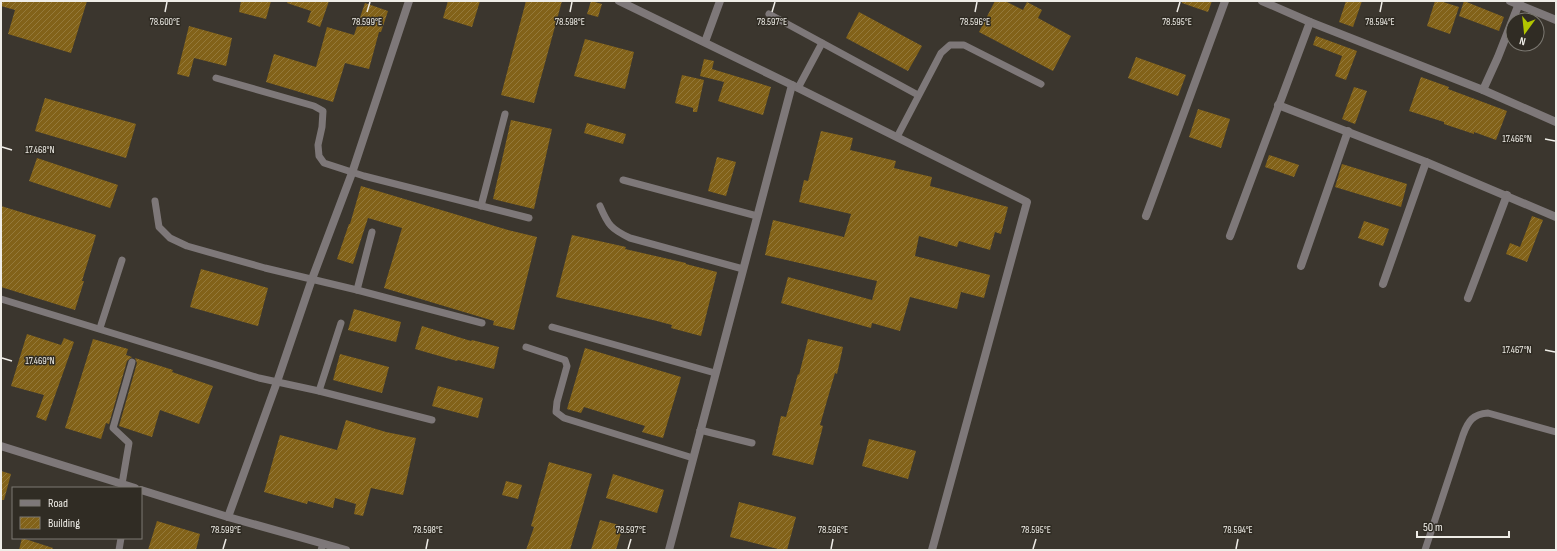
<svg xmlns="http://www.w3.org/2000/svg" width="1557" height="551" viewBox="0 0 1557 551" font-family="'Sofia Sans Condensed',sans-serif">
	<defs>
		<pattern id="building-hatch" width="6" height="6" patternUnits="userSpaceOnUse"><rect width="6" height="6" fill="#826219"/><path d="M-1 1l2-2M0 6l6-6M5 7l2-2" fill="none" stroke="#94793a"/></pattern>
	</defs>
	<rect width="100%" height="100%" fill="#3b362e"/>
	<g fill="url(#building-hatch)">
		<path d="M1 1H87L71 53 8 34 15 10 1 6Z"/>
		<path d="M241 1H271L266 19 239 12Z"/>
		<path d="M288 1H329L320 27 307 22 311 11 287 3Z"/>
		<path d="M448 1H480L472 27 443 18Z"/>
		<path d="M526 1H562L534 103 501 95Z"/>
		<path d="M591 1 602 4 598 17 587 14Z"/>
		<path d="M995 1H1005L1023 10 1027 2 1042 10 1038 18 1071 36 1053 71 979 32Z"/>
		<path d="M1182 1H1212L1208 12 1182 3Z"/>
		<path d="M1346 1H1362L1353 27 1339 22Z"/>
		<path d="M1435 1H1440L1459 7 1450 34 1427 26Z"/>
		<path d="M1464 1 1504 17 1499 31 1459 16Z"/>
		<path d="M365 3 388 11 381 32H379L369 69 345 63 333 102 266 82 274 54 316 67 327 27 354 35Z"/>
		<path d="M859 12 922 46 908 71 846 38Z"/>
		<path d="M189 26 232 38 226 66 194 58 189 77 177 74Z"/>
		<path d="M1316 36 1357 51 1346 80 1335 76 1342 56 1313 45Z"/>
		<path d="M585 39 634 52 625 89 574 76Z"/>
		<path d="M1136 57 1186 75 1178 96 1128 78Z"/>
		<path d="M704 59 714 61 712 69 771 87 763 115 718 101 724 82 700 76Z"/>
		<path d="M682 75 704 80 697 112H693V108L675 103Z"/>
		<path d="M1421 77 1449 87 1448 89 1507 111 1496 140 1474 132V134L1444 124V122L1409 111Z"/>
		<path d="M1354 87 1367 91 1355 124 1342 119Z"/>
		<path d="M45 98 136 124 126 158 35 131Z"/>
		<path d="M1198 109 1230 119 1221 148 1189 137Z"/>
		<path d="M511 120 552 129 534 209 493 199Z"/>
		<path d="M587 123 626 134 623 144 584 133Z"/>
		<path d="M821 131 853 138 850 150 896 161 894 168 932 177 930 186 1008 207 1001 234 995 232 990 250 959 241 957 247 919 236 915 256 990 275 984 298 961 292 957 309 910 297 900 331 872 323 871 328 781 303 788 277 872 300 877 281 765 255 773 220 844 237 851 214 799 202 804 180 808 181Z"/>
		<path d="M1269 155 1299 165 1294 177 1265 167Z"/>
		<path d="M717 157 736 162 726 196 708 191Z"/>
		<path d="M37 158 118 185 110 208 29 181Z"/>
		<path d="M1342 164 1407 184 1401 207 1335 187Z"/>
		<path d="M361 186 508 230 537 237 514 330 493 325 494 321 384 288 402 228 368 218 353 264 337 259 349 224H350Z"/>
		<path d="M1 206 96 235 82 281H84L75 310 1 287Z"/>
		<path d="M1532 216 1543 220 1527 262 1506 254 1510 243 1520 247Z"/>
		<path d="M1364 221 1389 229 1383 246 1358 238Z"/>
		<path d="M572 235 626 247 625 249 686 263V264L717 272 701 336 671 328 672 325 653 320 556 297Z"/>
		<path d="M201 269 268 288 258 326 190 307Z"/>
		<path d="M354 309 401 322 396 342 348 330Z"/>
		<path d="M422 326 471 341 472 340 499 347 494 369 458 360 457 361 415 349Z"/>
		<path d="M27 334 61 345 64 338 74 342 46 421 36 417 44 395 11 386Z"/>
		<path d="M93 339 128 349 126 355 132 357 127 361 109 424 106 423 101 439 65 428Z"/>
		<path d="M808 339 843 347 837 374 835 373 820 425 823 426 813 465 772 455 781 416 786 417 798 374 799 375Z"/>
		<path d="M585 348 681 377 663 438 642 432 645 426 584 407 581 413 567 409Z"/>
		<path d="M340 354 389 367 382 393 333 380Z"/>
		<path d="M135 358 173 370 172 372 213 386 199 424 160 410 152 437 119 426 137 363Z"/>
		<path d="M438 386 483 398 478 418 432 406Z"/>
		<path d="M346 420 386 432 416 438 403 495 371 488 363 516 354 514 356 504 335 498 333 508 308 501 307 504 264 492 280 435 337 450Z"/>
		<path d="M869 439 916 451 908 479 862 466Z"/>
		<path d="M549 462 592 474 570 550H526L534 527 531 526Z"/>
		<path d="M1 471 11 474 4 500H1Z"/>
		<path d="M613 474 664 490 657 513 606 498Z"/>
		<path d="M506 481 522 485 518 499 502 495Z"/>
		<path d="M739 502 796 517 787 550H782L730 537Z"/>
		<path d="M600 520 623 526 616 550H591Z"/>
		<path d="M157 521 200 534 196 550H148Z"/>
		<path d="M22 538 53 548 52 550H19Z"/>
	</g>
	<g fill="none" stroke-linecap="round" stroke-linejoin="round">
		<g stroke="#7e7879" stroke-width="7">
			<path d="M769 14 918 95"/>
			<path d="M216 78 314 106 323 111 322 127 318 145 319 156 324 163 364 176 529 218"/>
			<path d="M798 88 822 43"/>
			<path d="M897 137 941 53 950 45H964L1041 84"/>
			<path d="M623 180 757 216"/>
			<path d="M155 201 159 227 170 238 187 246 265 268 357 290 482 323"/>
			<path d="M481 206 505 114"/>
			<path d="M600 206C608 225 611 229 630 238L743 269"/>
			<path d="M357 290 372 232"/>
			<path d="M1 299 259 378 319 391 432 420"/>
			<path d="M552 327 715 373"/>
			<path d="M100 328 122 260"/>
			<path d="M526 347 565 360 567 366 557 402 556 412 564 418 693 458"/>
			<path d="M319 391 341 323"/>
			<path d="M700 430 752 443"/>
			<path d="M122 484 129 443 113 428 132 362"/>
			<path d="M119 550 121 538"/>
			<path d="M321 550 323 544"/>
			<path d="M1425 550 1463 435C1468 421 1473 414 1488 413L1556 432"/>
		</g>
		<g stroke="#7e7879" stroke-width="8">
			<path d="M619 1 792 85 1027 202 932 550"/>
			<path d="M1262 1 1310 22 1483 90 1498 57 1520 1"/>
			<path d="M1510 1 1556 20"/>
			<path d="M705 42 720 1"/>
			<path d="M1483 90 1556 122"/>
			<path d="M1278 105 1426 162 1556 217"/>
			<path d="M1146 216 1225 1"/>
			<path d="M1230 236 1310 22"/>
			<path d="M1301 266 1348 131"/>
			<path d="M1383 284 1426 162"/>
			<path d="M1468 298 1507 195"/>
			<path d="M1 446 135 488"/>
			<path d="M141 490 228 517 346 550"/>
			<path d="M228 517 277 382 312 279 352 173 409 1"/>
			<path d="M669 550 792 85"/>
		</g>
	</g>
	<path fill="none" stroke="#efede7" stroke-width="1.5" d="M165 12 167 2M367 12 370 2M570 12 572 2M772 12 775 2M975 12 977 2M1177 12 1180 2M1380 12 1382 2M1545 139 1555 141M2 147 12 150M1545 350 1555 352M2 358 12 361M223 549 226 539M426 549 428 539M628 549 631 539M831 549 833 539M1033 549 1036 539M1236 549 1238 539"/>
	<g font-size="10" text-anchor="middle" fill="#efede7" stroke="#302c24" stroke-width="3" stroke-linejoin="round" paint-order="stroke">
		<text x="165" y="25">78.600°E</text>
		<text x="367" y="25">78.599°E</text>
		<text x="570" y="25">78.598°E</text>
		<text x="772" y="25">78.597°E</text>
		<text x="975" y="25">78.596°E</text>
		<text x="1177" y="25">78.595°E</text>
		<text x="1380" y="25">78.594°E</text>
		<text x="1517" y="142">17.466°N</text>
		<text x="40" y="153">17.468°N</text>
		<text x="1517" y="353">17.467°N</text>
		<text x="40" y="364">17.469°N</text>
		<text x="226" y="533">78.599°E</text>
		<text x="428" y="533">78.598°E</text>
		<text x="631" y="533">78.597°E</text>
		<text x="833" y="533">78.596°E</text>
		<text x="1036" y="533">78.595°E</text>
		<text x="1238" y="533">78.594°E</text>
	</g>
	<rect width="1557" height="551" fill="none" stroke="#efede7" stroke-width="4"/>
	<rect x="12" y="487" width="130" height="52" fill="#302c24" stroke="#7c7972"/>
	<rect x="20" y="500" width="20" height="6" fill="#7e7879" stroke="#7c7972"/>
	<text x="48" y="507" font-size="12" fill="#efede7">Road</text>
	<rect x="20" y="517" width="20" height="12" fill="url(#building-hatch)" stroke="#7c7972"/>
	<text x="48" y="527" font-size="12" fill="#efede7">Building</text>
	<g transform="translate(1525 32) rotate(195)"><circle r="19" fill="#302c24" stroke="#7c7972"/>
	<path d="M0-3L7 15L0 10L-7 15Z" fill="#b1c500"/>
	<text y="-6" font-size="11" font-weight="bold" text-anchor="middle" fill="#efede7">N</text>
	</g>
	<path d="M1417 531v6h92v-6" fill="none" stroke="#efede7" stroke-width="2"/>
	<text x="1423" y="531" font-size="12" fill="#efede7" stroke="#302c24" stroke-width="3" paint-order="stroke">50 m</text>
</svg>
